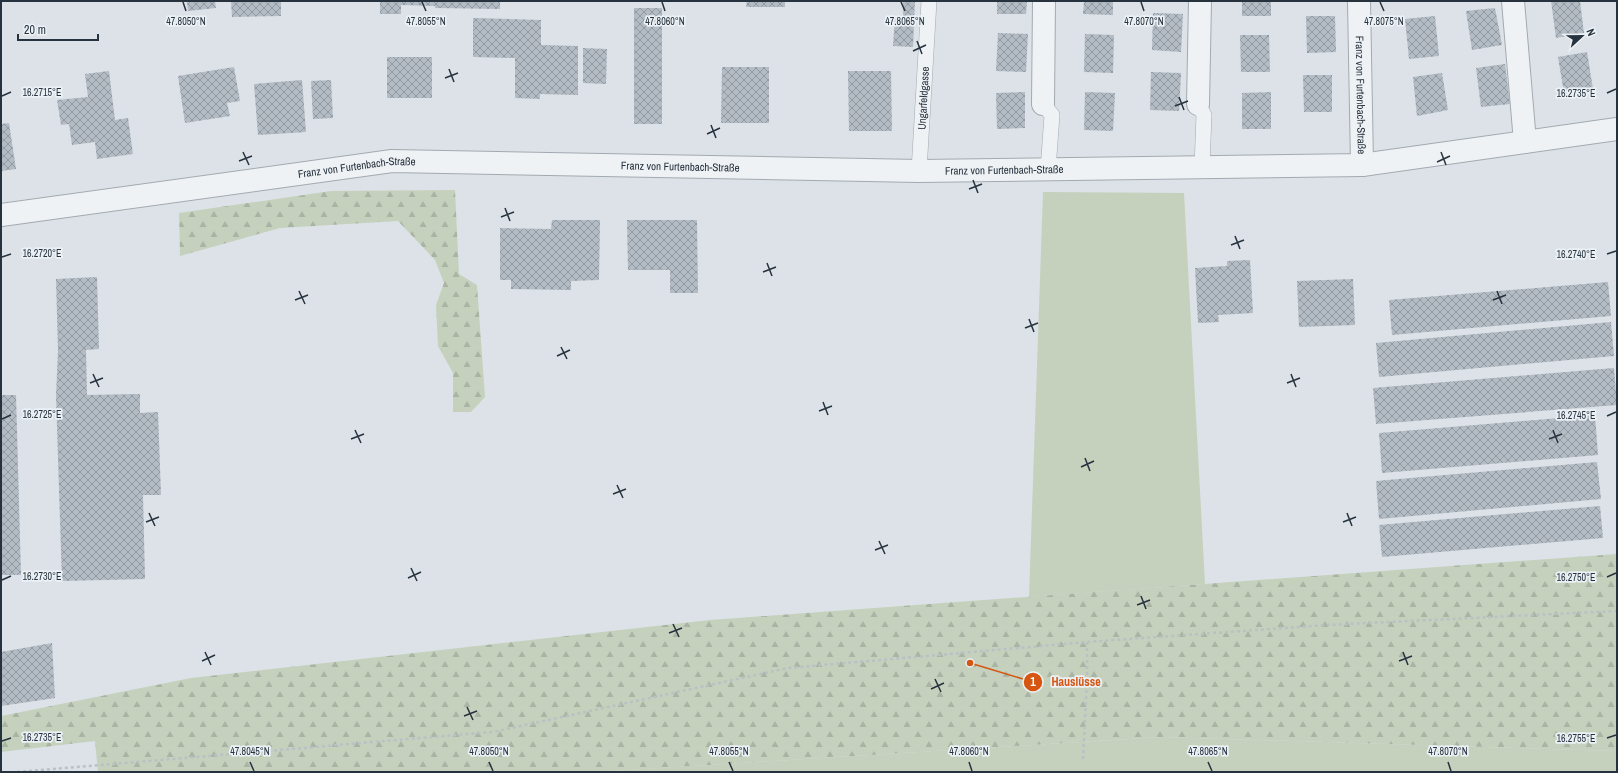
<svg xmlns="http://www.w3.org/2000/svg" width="1618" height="773" viewBox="0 0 1618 773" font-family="'Archivo Narrow',sans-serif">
	<defs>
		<pattern id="forest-firs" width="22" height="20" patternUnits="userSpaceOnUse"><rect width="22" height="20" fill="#c5d1bd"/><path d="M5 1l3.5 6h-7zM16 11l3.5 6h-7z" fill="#a9b4a4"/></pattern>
		<pattern id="park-tufts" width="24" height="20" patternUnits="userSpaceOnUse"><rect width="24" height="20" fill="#c5d1bd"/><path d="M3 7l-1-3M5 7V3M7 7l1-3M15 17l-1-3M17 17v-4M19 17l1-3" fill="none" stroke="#a9b4a4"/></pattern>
		<pattern id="building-cross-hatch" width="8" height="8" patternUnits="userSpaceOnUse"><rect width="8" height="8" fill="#b3bcc4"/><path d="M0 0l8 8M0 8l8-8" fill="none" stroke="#9199a1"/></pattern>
	</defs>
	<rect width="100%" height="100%" fill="#dce2e7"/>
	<g fill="#c5d1bd">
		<path d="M1043 192 1184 193 1205 584 1029 597Z"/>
		<path d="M1161 737 1617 751V772H596Z"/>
	</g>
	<g fill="url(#forest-firs)">
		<path d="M455 190 459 274 477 285 485 397 471 412H453V373L438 346 436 305 444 283 435 260 398 221 280 228 180 256 179 213 331 191Z"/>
		<path d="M1617 554V751L1161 737 596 772H98L95 741 1 752V716L191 678 710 620Z"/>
	</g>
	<path fill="url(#park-tufts)" d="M695 766 696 772H596Z"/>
	<g fill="url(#building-cross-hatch)">
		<path d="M187 1H215L216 8 188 11Z"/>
		<path d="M231 1H281V16L232 17Z"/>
		<path d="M380 1H500V9L435 8V6L401 5V14H380Z"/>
		<path d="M747 1H785V7H746Z"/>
		<path d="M903 1H915L913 47 893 46 895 17 903 18Z"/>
		<path d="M997 1H1027L1026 14H997Z"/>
		<path d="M1084 1H1113V15L1083 14Z"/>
		<rect x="1242" y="1" width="29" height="15"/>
		<path d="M1551 1H1580L1584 33 1556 38Z"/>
		<rect x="634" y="8" width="28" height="116"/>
		<path d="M1495 8 1502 45 1472 50 1466 11Z"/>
		<path d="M1153 13 1183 14 1181 52 1152 50Z"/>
		<path d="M1306 16H1335L1336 52 1307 53Z"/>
		<path d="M1435 16 1439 56 1409 59 1405 19Z"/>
		<path d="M473 18 541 20V45L578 46V95L540 94V99L515 98V58L473 57Z"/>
		<path d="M998 33 1028 34 1026 72 996 71Z"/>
		<path d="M1085 34 1114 35 1113 73 1084 72Z"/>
		<path d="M1240 35H1269L1270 72H1241Z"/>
		<path d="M583 48 607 49 606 84 583 83Z"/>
		<path d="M1587 52 1593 89 1564 93 1558 57Z"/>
		<rect x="387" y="57" width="45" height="41"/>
		<path d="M1505 64 1510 104 1481 107 1476 68Z"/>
		<path d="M234 67 240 101 227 103 230 116 185 123 178 76Z"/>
		<path d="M722 67H769V123H721Z"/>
		<path d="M109 71 115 120 128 118 133 154 97 159 95 142 72 145 69 124 61 125 57 100 88 97 85 74Z"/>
		<path d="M848 71H891L892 131H849Z"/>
		<path d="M1151 72 1181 73 1179 111 1150 110Z"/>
		<path d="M1442 73 1448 110 1417 116 1413 77Z"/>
		<path d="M1303 75H1332V112H1304Z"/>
		<path d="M302 80 306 132 258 135 254 84Z"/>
		<path d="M331 80 333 118 313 119 311 81Z"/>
		<path d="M1025 92V128L997 129 996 93Z"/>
		<path d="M1085 92 1115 93 1113 131 1084 130Z"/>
		<path d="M1271 92V129H1242V93Z"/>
		<path d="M9 123 16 169 1 171V124Z"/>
		<path d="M552 220H600L599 280 571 281V290L511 289V280H500V228L551 229Z"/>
		<path d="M627 220H697L698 293H670V270H628Z"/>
		<path d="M1250 260 1253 313 1218 315 1219 322 1198 323 1195 268 1227 266V261Z"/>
		<path d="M97 277 99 349 86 350 87 395 140 394V413L158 412 161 495H143L145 579 62 581 56 396 58 351 56 279Z"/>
		<path d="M1353 279 1355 325 1299 327 1297 281Z"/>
		<path d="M1608 282 1611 316 1392 335 1389 300Z"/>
		<path d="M1611 322 1614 356 1379 377 1376 343Z"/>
		<path d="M1614 368 1617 405 1376 424 1373 388Z"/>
		<path d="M1 395H16L21 575H1Z"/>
		<path d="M1595 415 1598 455 1382 473 1379 433Z"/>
		<path d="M1597 462 1601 499 1379 519 1376 481Z"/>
		<path d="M1600 506 1603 538 1382 557 1379 525Z"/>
		<path d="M52 643 55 698 1 706V652Z"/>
	</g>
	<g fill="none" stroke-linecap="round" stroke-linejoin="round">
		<g stroke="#a2aab1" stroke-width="16">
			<g id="service">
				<path d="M1043 104 1052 115 1048 170"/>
				<path d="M1198 104 1204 115 1202 167"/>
				<path id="s1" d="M919 171 929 1"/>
			</g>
		</g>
		<g stroke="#a2aab1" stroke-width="24">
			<g id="minor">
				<path id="s2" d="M1359 1 1362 165"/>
				<path d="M1513 1 1525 142"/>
				<path d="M1043 104 1044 1"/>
				<path d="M1198 104 1200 1"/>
				<path id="s3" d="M1 215 392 161 919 171 1362 165 1617 129"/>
			</g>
		</g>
		<g stroke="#bbc0c5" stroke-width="2.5" stroke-dasharray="3 3" stroke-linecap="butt">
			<path d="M1083 759 1087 680V642"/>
			<path d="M17 772 493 732 788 668 1087 642 1327 625 1617 611"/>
		</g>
		<use href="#service" stroke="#eff2f5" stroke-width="15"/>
		<use href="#minor" stroke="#eff2f5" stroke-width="22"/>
	</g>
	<path fill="none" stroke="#26323e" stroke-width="1.5" d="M183 2 186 11M422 2 426 11M662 2 665 11M901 2 905 11M1141 2 1144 11M1380 2 1384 11M917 41 922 54M913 51 926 45M449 69 454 82M445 78 458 73M1607 93 1616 89M2 96 11 92M1179 97 1184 110M1175 106 1188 101M711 125 716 138M707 134 720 128M243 152 249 165M1441 152 1446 165M239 161 252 156M1437 162 1450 156M973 180 978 193M969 189 982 184M505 208 510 221M501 217 514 212M1235 236 1240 249M1231 245 1244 240M1607 254 1616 251M2 257 11 254M767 263 772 276M763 272 776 267M299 291 305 304M1497 291 1502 304M295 300 308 295M1493 300 1506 295M1029 319 1034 332M1025 328 1038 323M561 347 567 359M557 356 570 350M93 374 99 387M1291 374 1296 387M90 383 103 378M1287 383 1300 378M823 402 828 415M819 411 832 406M1607 416 1616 412M2 419 11 415M355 430 361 443M1553 430 1558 443M351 439 364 434M1549 439 1562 434M1085 458 1090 471M1081 467 1094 461M617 485 623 498M613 494 626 489M149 513 155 526M1347 513 1352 526M146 522 159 517M1343 522 1356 517M879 541 885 554M875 550 888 545M411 568 417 581M1607 577 1616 573M408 578 421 572M2 580 11 576M1141 596 1146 609M1137 605 1150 600M673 624 679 637M669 633 682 628M205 652 211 665M1403 652 1408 665M202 661 215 655M1399 661 1412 656M935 679 941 692M931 689 944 683M467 707 473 720M464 716 477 711M1607 738 1616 735M2 741 11 738M250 762 254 771M489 762 493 771M729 762 733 771M969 762 972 771M1208 762 1212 771M1448 762 1451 771"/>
	<g text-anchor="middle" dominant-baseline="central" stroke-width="3.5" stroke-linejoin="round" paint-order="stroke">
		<g font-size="11" fill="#26323e" stroke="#ecf1f5">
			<text stroke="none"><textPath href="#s2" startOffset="94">Franz von Furtenbach-Straße</textPath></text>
			<text stroke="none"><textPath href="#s1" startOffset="73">Ungarfeldgasse</textPath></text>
			<text stroke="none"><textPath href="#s3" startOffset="683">Franz von Furtenbach-Straße</textPath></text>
			<text stroke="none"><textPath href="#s3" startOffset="359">Franz von Furtenbach-Straße</textPath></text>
			<text stroke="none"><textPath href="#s3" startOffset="1007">Franz von Furtenbach-Straße</textPath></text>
		</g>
	</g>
	<g font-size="10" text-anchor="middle" fill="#26323e" stroke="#ecf1f5" stroke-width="3.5" stroke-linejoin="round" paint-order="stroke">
		<text x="186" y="25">47.8050°N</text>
		<text x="426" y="25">47.8055°N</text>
		<text x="665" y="25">47.8060°N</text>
		<text x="905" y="25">47.8065°N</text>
		<text x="1144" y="25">47.8070°N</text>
		<text x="1384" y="25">47.8075°N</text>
		<text x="42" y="96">16.2715°E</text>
		<text x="1576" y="97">16.2735°E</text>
		<text x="42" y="257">16.2720°E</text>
		<text x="1576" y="258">16.2740°E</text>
		<text x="42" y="418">16.2725°E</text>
		<text x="1576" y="419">16.2745°E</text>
		<text x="42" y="580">16.2730°E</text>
		<text x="1576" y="581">16.2750°E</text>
		<text x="42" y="741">16.2735°E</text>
		<text x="1576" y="742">16.2755°E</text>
		<text x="250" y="755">47.8045°N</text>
		<text x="489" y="755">47.8050°N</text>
		<text x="729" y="755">47.8055°N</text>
		<text x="969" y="755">47.8060°N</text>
		<text x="1208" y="755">47.8065°N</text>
		<text x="1448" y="755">47.8070°N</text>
	</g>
	<path fill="none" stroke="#d55511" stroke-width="1.5" d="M970 663L1033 682"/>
	<g fill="#d55511" stroke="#ecf1f5" stroke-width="1.5">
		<circle cx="970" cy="663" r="4"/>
		<circle cx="1033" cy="682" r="10"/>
	</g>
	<g font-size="12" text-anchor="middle" font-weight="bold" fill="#fff">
		<text x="1033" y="686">1</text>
	</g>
	<g font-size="12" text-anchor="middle" font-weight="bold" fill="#d55511" stroke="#ecf1f5" stroke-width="3.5" stroke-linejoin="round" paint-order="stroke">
		<text x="1076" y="686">Hauslüsse</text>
	</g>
	<rect width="1618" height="773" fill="none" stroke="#26323e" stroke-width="4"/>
	<g transform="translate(1582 36) rotate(68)" stroke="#ecf1f5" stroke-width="3" paint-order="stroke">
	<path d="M0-3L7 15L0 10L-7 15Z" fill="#26323e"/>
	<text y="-6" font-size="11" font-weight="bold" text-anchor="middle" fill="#26323e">N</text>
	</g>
	<path d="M18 34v6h80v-6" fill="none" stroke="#26323e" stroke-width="2"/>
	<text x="24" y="34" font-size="12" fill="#26323e" stroke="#ecf1f5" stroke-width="3" paint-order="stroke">20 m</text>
</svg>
